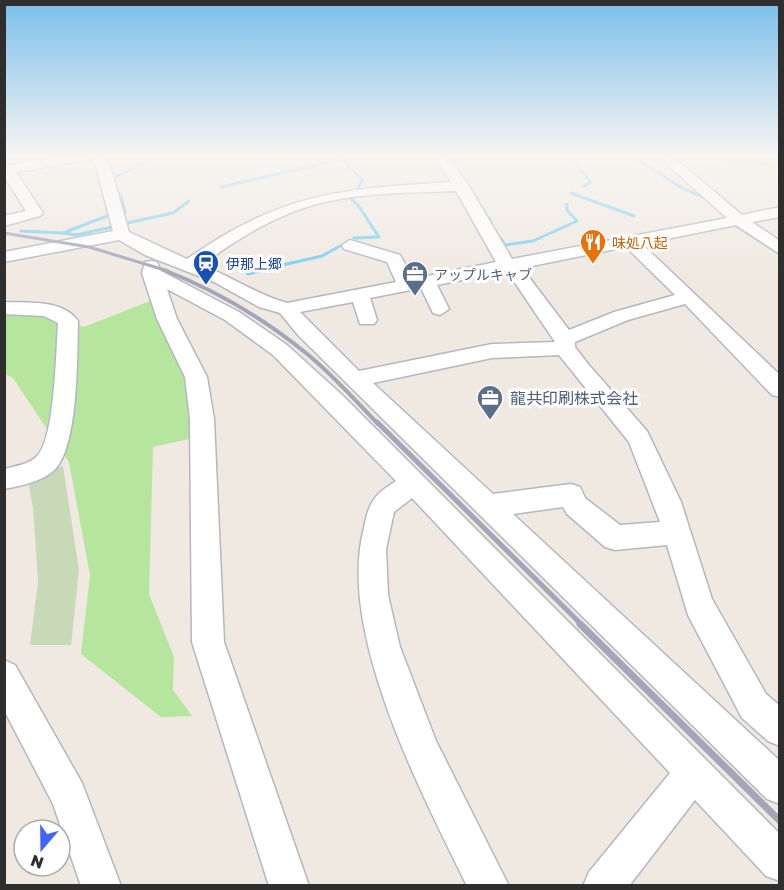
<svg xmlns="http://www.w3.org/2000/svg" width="784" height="890" viewBox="0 0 784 890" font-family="'Golos Text','Noto Sans JP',sans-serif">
	<rect width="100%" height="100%" fill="#efe9e1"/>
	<path fill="#b6e59e" d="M150 301 188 383 193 438 153 447 149 594 174 657 173 690 192 716 161 717 81 654 90 575 69 462 13 378 5 374V311L37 313 84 327Z"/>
	<path fill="#c8d9b8" d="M63 466 79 570 71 645H30L38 581 33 508 27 476Z"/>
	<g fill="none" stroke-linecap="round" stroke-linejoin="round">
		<g stroke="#75cff0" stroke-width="3">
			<path d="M568 155 591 182 584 186"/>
			<path d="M631 155 682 188 709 200"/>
			<path d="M342 159 362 180 358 189"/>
			<path d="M116 177 144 163V155"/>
			<path d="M221 187 342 159V155"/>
			<path d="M571 193 634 216"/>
			<path d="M121 196 125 212H122"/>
			<path d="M350 198 358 205 379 237 354 238"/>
			<path d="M483 209 485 212"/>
			<path d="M489 218 491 222"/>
			<path d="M127 223 173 213 189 201"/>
			<path d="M735 225 780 254"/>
			<path d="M21 231 63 233 107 216"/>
			<path d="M65 233 76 235 112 227"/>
			<path d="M501 239 505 245 533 241 577 221 567 210V204"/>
			<path d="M256 271 322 256 340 246"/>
		</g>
		<path stroke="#75cff0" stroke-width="4.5" d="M248 273 262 270"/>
		<g stroke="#b4b7c1" stroke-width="3">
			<g id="minor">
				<path d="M71 155H107L129 232 187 259C282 193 338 189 451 182L433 155H447L469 186 512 259 727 218 656 155H671L742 215 780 207V217L752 222 780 241V254L736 225 642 244 780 375V397L772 395 685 304 628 320 575 342V347L588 364 647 431 681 502 712 599 766 694 780 706V746L768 741 742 718 688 615 667 545 615 550 605 547 567 514 563 507 513 514 780 761V804L767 799 298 335 280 313 259 307 214 282 145 255 119 240 4 262V252L113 231 94 159 16 172 43 213 40 216 4 226V216L26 211 4 176V166ZM456 191 496 262 413 279 400 255 350 240 342 245 344 249 387 262 396 282 287 303C257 295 231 276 201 265 235 241 270 218 310 206 357 192 408 193 456 191ZM626 247 675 295 614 312 569 330 522 268ZM507 271 555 342 492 344 359 371 300 312 353 302 360 324H374L377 320 370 298 421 288 433 313 440 315 449 309 437 285ZM559 355 629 442 660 522 620 525 585 498 580 487 571 484 493 494 373 383 492 358Z"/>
				<path d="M151 261 157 262 161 271 239 312 287 345 342 395 780 834V881L766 876 695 800 629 886H583L589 872 670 773 412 498 394 512 386 549 388 595 400 647 436 741 509 886H467C422 794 336 631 364 528 366 518 368 507 375 498 380 491 389 486 396 481L273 355 225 320 167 289 177 319 207 377 214 419 224 642 309 886H269L192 642 190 419 185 377 157 319 142 273 145 262Z"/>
				<path d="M4 302C27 303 63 299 78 321 77 354 79 452 52 472 39 482 20 486 4 489V469C16 466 31 464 38 455 55 435 56 351 58 323L44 316 4 314Z"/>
				<path d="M4 660 15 665 82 783 121 886H81L53 804 4 710Z"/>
			</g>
		</g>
		<g stroke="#c9c9c9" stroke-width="2">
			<path id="major" d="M714 155 780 158V168L723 160Z"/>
		</g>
		<use href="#minor" fill="#fff" fill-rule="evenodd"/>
		<use href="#major" fill="#f2d163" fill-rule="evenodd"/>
		<path stroke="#a3a6b8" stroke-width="3" d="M4 233 89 247 168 271"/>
		<path stroke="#a3a6b8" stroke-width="4" d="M164 270C215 290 263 318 306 353 332 374 355 400 378 424"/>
		<path stroke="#a3a6b8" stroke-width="5" d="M377 422 582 625"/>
		<path stroke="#a3a6b8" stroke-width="7" d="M580 624 780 821"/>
	</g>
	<linearGradient id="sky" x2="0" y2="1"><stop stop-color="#7abfeb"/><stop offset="0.56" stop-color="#f8f5f2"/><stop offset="1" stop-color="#f8f5f2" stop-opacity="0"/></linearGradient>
	<rect width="784" height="279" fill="url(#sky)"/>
	<defs>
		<g id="restaurant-pin" transform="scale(1.35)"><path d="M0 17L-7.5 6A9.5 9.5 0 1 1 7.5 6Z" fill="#e8710a" stroke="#fff"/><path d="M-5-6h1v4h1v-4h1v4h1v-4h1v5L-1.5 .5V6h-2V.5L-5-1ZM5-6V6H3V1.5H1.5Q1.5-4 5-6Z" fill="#fff"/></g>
		<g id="station-pin" transform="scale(1.35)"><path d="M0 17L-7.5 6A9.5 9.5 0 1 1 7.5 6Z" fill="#1a4fb4" stroke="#fff"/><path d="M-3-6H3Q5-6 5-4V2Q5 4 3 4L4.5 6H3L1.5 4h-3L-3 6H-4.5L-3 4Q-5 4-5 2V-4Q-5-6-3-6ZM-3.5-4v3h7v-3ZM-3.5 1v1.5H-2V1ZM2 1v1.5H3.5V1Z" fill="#fff"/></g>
		<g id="office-pin" transform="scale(1.35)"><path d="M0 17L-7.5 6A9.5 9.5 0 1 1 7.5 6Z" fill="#5c6f8a" stroke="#fff"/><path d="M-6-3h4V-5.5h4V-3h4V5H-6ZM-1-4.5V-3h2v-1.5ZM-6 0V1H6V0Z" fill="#fff"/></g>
	</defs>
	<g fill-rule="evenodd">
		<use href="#restaurant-pin" x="593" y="242"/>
		<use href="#station-pin" x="206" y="263"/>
		<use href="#office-pin" x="415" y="274"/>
		<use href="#office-pin" x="490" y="398"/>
	</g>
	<g text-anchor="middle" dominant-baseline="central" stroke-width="6" stroke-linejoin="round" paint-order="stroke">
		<g font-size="14" fill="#c56008" stroke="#fff" text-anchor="start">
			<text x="612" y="242">味処八起</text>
		</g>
		<g font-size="14" fill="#164399" stroke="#fff" text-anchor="start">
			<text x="226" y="263">伊那上郷</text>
		</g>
		<g font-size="14" fill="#4e5e75" stroke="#fff" text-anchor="start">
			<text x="434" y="274">アップルキャブ</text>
		</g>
		<g font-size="16" fill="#4e5e75" stroke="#fff" text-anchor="start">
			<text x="510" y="398">龍共印刷株式会社</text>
		</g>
	</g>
	<rect width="784" height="890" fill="none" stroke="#2e2e2e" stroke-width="12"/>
	<g transform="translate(42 848) rotate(200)"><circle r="28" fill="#ffffff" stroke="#ababab" stroke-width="1.5"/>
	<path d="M0-4.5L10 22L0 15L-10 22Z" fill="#4264fb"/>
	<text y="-9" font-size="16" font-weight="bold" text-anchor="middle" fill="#2e2e2e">N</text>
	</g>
</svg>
